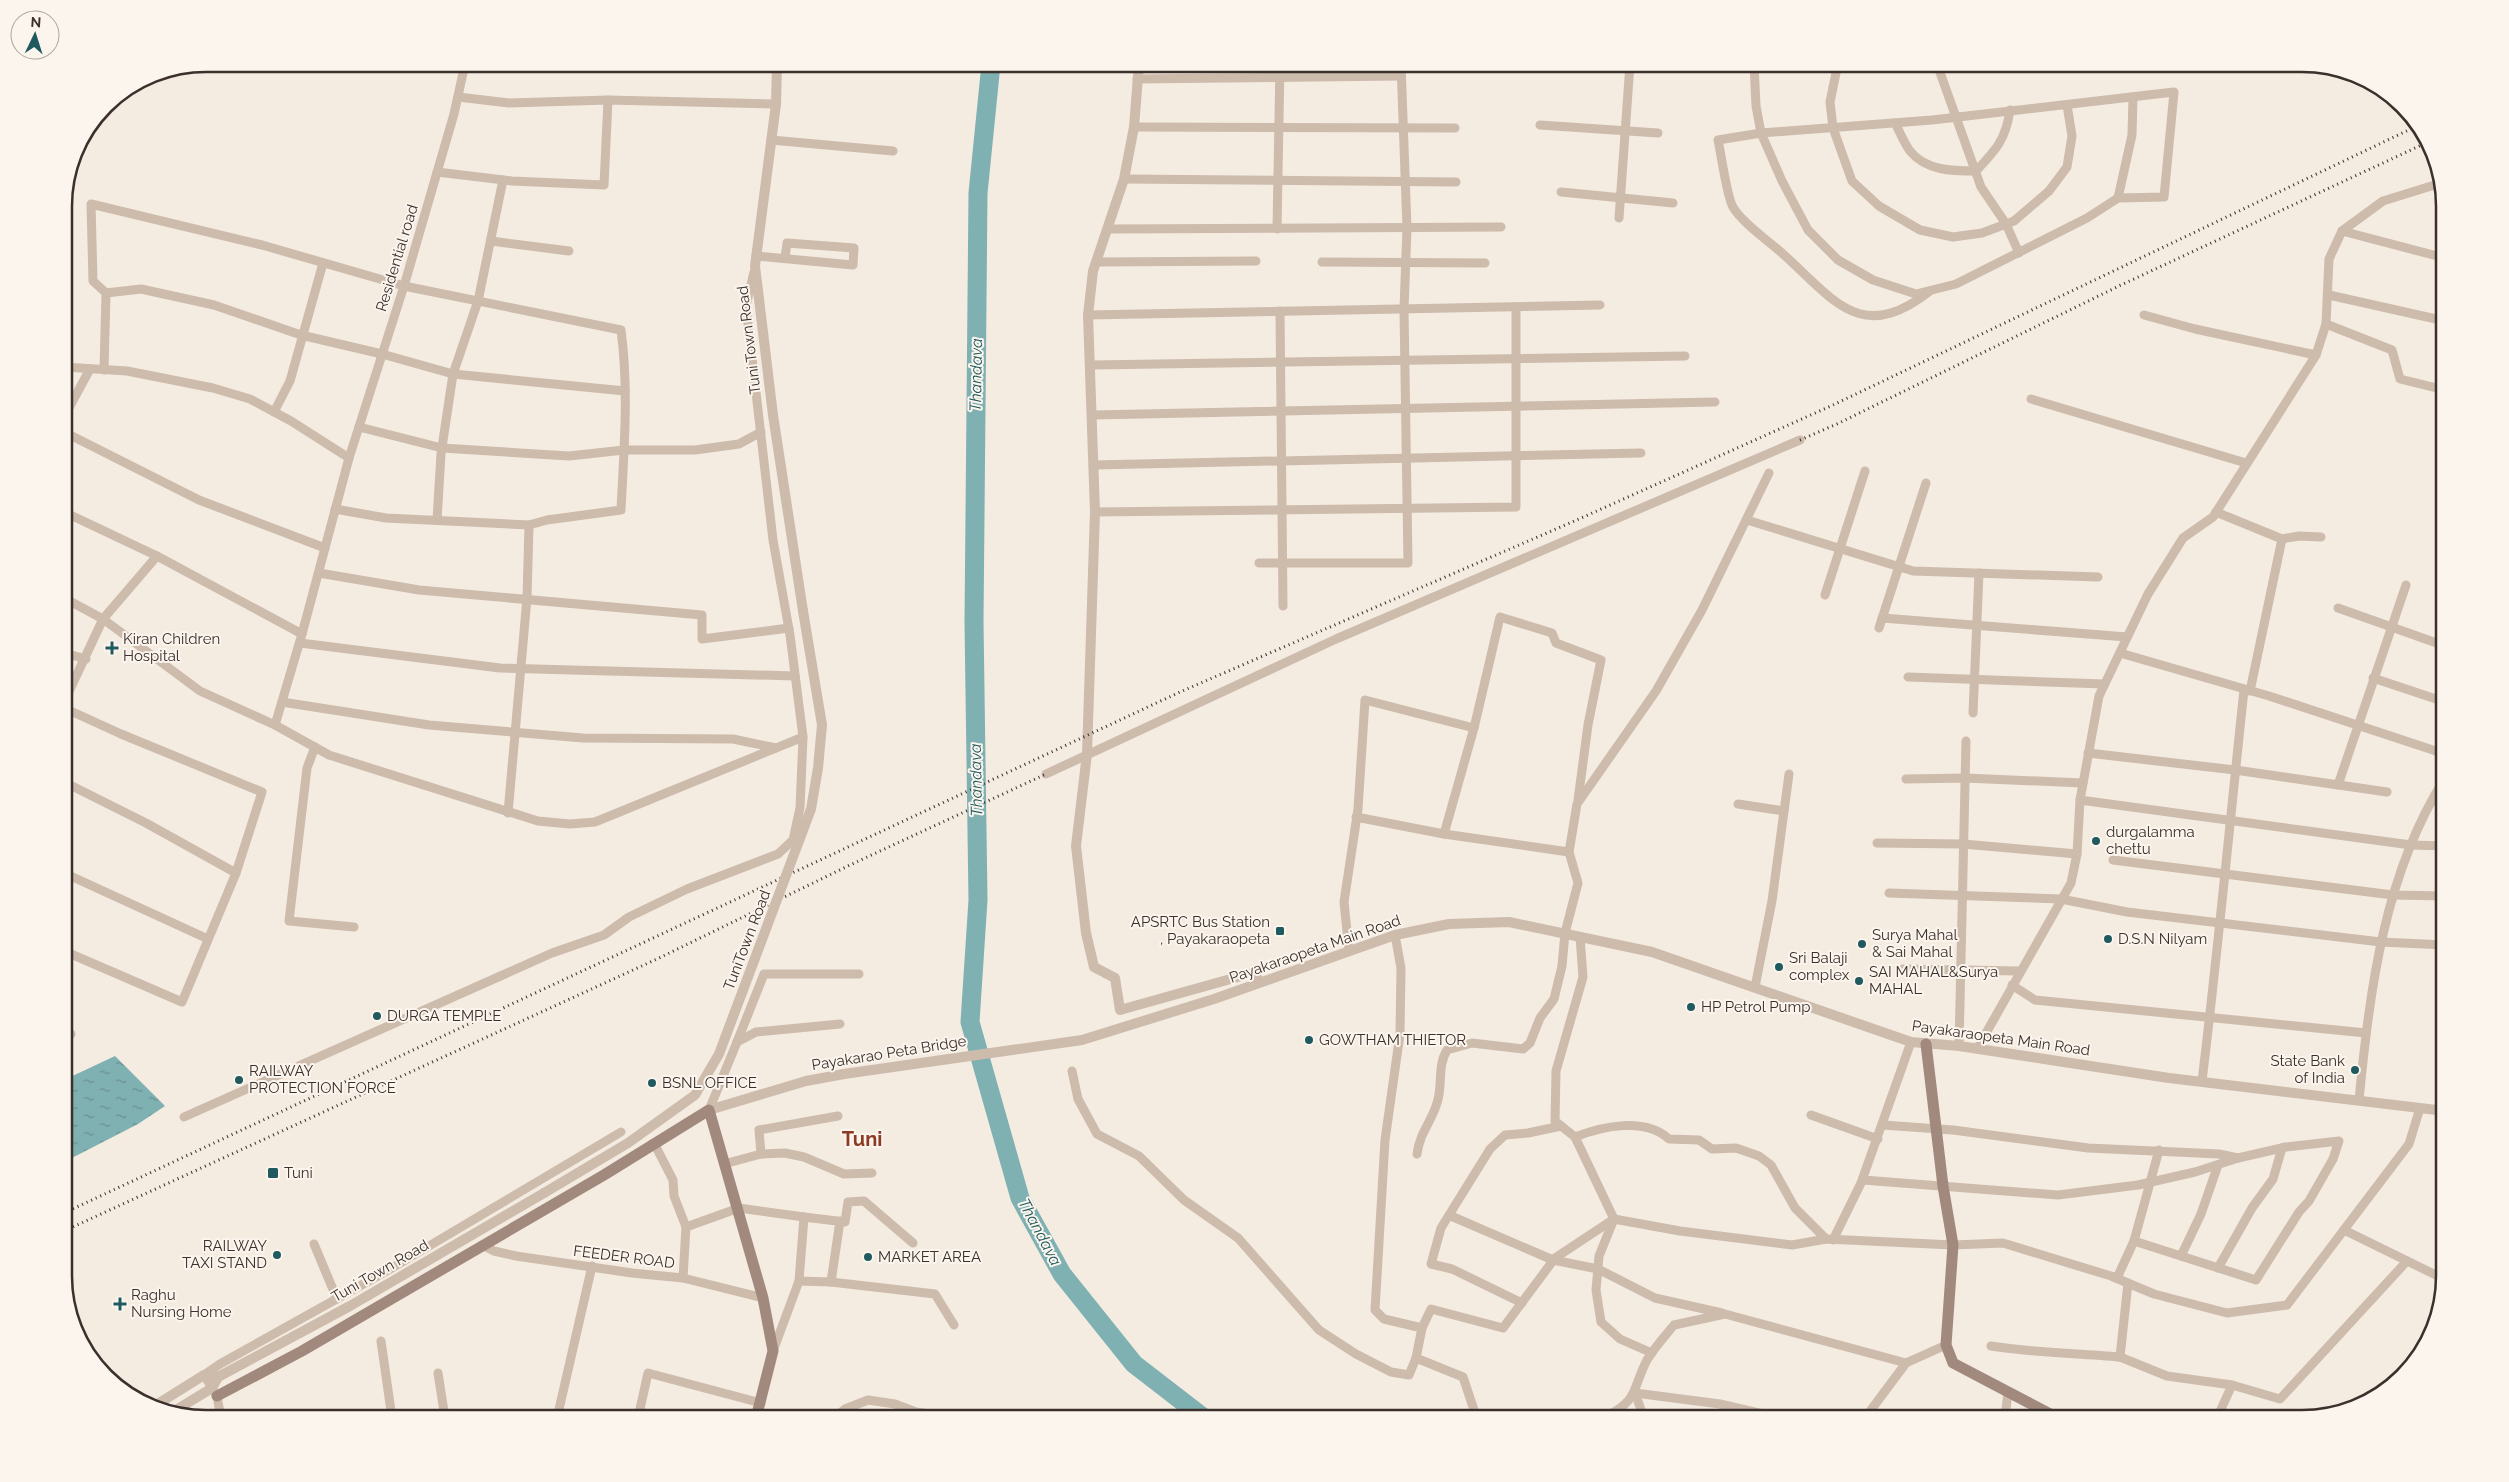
<svg xmlns="http://www.w3.org/2000/svg" width="2509" height="1482" viewBox="0 0 2509 1482" font-family="Raleway,sans-serif">
	<defs>
		<pattern id="water-ripples" width="26" height="14" patternUnits="userSpaceOnUse" patternTransform="scale(1.25)"><rect width="26" height="14" fill="#7fb0b2"/><path d="M2 4q2-2 4 0t4 0M15 11q2-2 4 0t4 0" fill="none" stroke="#699091"/></pattern>
	</defs>
	<rect width="100%" height="100%" fill="#f4ebe1"/>
	<path fill="url(#water-ripples)" d="M115 1056 165 1106 138 1124 64 1162V1080Z"/>
	<g fill="none" stroke-linecap="round" stroke-linejoin="round">
		<path stroke="#7fb0b2" stroke-width="19" d="M991 64 978 193 974 622 978 900 970 1022 1020 1198 1062 1274 1134 1364 1204 1418"/>
		<g stroke="#cdbbac" stroke-width="9">
			<path d="M1754 64 1756 106 1761 133 1932 120 2174 92 2164 197 2118 198 2087 218 1956 284 1916 294 1873 280 1838 260 1808 230 1782 181 1761 133 1718 140C1721 153 1727 198 1733 207 1741 222 1770 242 1783 254 1834 300 1861 345 1930 291"/>
			<path d="M1937 64 1981 187 2006 224 2019 253"/>
			<path d="M1837 68 1830 102 1833 128 1852 181 1879 206 1920 230 1953 237 1982 233 2014 221 2049 191 2067 167 2072 136 2067 105"/>
			<path d="M1137 79 1401 76"/>
			<path d="M458 97 509 103 608 100 776 104"/>
			<path d="M1895 123C1900 132 1904 143 1910 151 1926 171 1953 171 1976 171 1996 150 2006 139 2010 110"/>
			<path d="M1540 125 1658 133"/>
			<path d="M1134 127 1455 128"/>
			<path d="M771 140 893 151"/>
			<path d="M437 172 512 181 604 185 608 100"/>
			<path d="M1124 179 1456 182"/>
			<path d="M1561 192 1673 203"/>
			<path d="M2118 198 2132 135 2133 97"/>
			<path d="M1619 218 1630 64"/>
			<path d="M1108 229 1501 227"/>
			<path d="M1277 229 1280 64"/>
			<path d="M2342 231 2445 258"/>
			<path d="M491 241 569 251"/>
			<path d="M756 256 853 265 854 248 787 243 785 258"/>
			<path d="M1096 262 1256 261"/>
			<path d="M1322 262 1485 263"/>
			<path d="M106 293 141 289 214 305 301 335 382 354 453 374 625 391"/>
			<path d="M2329 295 2445 321"/>
			<path d="M1280 311 1283 606"/>
			<path d="M1088 315 1600 305"/>
			<path d="M2144 315 2195 329 2316 355"/>
			<path d="M2326 324 2392 350 2400 379 2445 390"/>
			<path d="M1091 365 1685 356"/>
			<path d="M64 367 127 371 213 388 250 399 291 421 349 458"/>
			<path d="M104 370 106 293 93 281 91 204 262 245 404 286 621 330C629 389 624 450 621 510L547 520 529 525 386 518 335 509"/>
			<path d="M2031 399 2246 463"/>
			<path d="M274 412 290 381 323 263"/>
			<path d="M1093 415 1715 402"/>
			<path d="M64 417 90 369"/>
			<path d="M359 427 442 448 569 456 624 450H695L739 444 761 432"/>
			<path d="M64 432 199 500 325 548"/>
			<path d="M1094 465 1641 453"/>
			<path d="M64 512 157 556 302 634 275 725"/>
			<path d="M1095 512 1516 507V307"/>
			<path d="M2216 512 2282 539 2250 691"/>
			<path d="M437 520 441 454 453 374 478 301 503 180"/>
			<path d="M1747 520 1913 571 2098 577"/>
			<path d="M2282 539 2299 536 2321 537"/>
			<path d="M1259 563H1408L1404 309 1407 228 1401 64"/>
			<path d="M319 573 419 590 702 615V639L789 628"/>
			<path d="M1825 595 1865 471"/>
			<path d="M64 598 103 619 200 691 275 725 329 755 538 821 570 824 595 822 803 737"/>
			<path d="M2338 608 2445 646"/>
			<path d="M1882 618 2127 637"/>
			<path d="M1879 628 1926 483"/>
			<path d="M302 634 349 458 404 286 454 114 465 64"/>
			<path d="M300 643 500 668 795 676"/>
			<path d="M64 653 86 659"/>
			<path d="M2120 653 2269 696 2445 754"/>
			<path d="M1908 677 2104 684"/>
			<path d="M2373 678 2445 702"/>
			<path d="M64 702 103 619 157 556"/>
			<path d="M282 702 429 725 583 738 733 739 776 748"/>
			<path d="M64 708 121 734 262 792 236 873 182 1002 64 951"/>
			<path d="M1973 713 1979 573"/>
			<path d="M315 747 307 768 289 921 354 927"/>
			<path d="M2088 753 2235 770 2387 792"/>
			<path d="M1046 774 1336 639 1800 440"/>
			<path d="M1906 779 1965 778 2083 783"/>
			<path d="M64 782 146 823 236 873"/>
			<path d="M2338 785 2406 585"/>
			<path d="M2080 800 2411 845 2445 846"/>
			<path d="M1738 804 1784 811"/>
			<path d="M508 813 527 598 529 525"/>
			<path d="M1356 817 1444 834 1569 852"/>
			<path d="M1444 834 1474 728 1500 617 1552 633 1556 643 1601 660 1588 725 1578 800"/>
			<path d="M1877 843 1963 844 2077 854"/>
			<path d="M2113 860 2393 895 2445 896"/>
			<path d="M64 873 208 939"/>
			<path d="M1889 893 2061 899 2127 912 2381 942 2445 945"/>
			<path d="M1395 935 1401 968 1400 1034 1385 1140 1375 1310 1384 1319 1422 1328 1431 1309 1503 1328 1555 1258 1614 1219 1575 1137 1555 1121 1556 1071 1583 977 1580 937"/>
			<path d="M1349 951 1344 902 1358 809 1365 700 1474 728"/>
			<path d="M1903 969 2019 971"/>
			<path d="M2012 985 2035 1000 2366 1033"/>
			<path d="M1755 987 1772 901 1789 774"/>
			<path d="M64 1031 71 1034"/>
			<path d="M737 1042 764 974H859"/>
			<path d="M1959 1046 1966 741"/>
			<path d="M1977 1049 2071 883 2077 854 2080 800 2099 696 2148 594 2183 538 2213 517 2316 355 2326 324 2329 259 2342 231 2383 201 2441 183"/>
			<path d="M1072 1071 1078 1099 1097 1134 1139 1156 1184 1200 1238 1238 1319 1330 1356 1354 1391 1372 1409 1375 1416 1358"/>
			<path d="M2202 1081C2218 951 2230 820 2244 690"/>
			<path d="M2359 1100C2370 989 2384 874 2445 778"/>
			<path d="M709 1110 737 1042 756 1032 840 1024"/>
			<path d="M1811 1115 1878 1139"/>
			<path d="M838 1116 759 1130 761 1154 785 1153 804 1157 844 1174 872 1173"/>
			<path d="M184 1117 552 953 604 935 629 917 687 889 778 854 793 840 800 808 803 737 790 635 773 540 746 306 754 272"/>
			<path d="M1883 1125 1953 1130 2088 1148 2219 1154 2238 1158 2286 1147 2339 1141 2333 1159 2309 1201 2299 1212 2256 1280 2134 1241"/>
			<path d="M1575 1137C1603 1126 1645 1117 1669 1139L1699 1140 1712 1149 1736 1148 1759 1156 1771 1165 1795 1208 1826 1239"/>
			<path d="M654 1143 673 1180 674 1196 686 1227 739 1208 804 1217"/>
			<path d="M1417 1154C1420 1132 1431 1123 1437 1103 1443 1086 1437 1066 1447 1050L1472 1043 1523 1049 1530 1043 1540 1018 1554 999 1562 966 1565 933 1578 883 1569 852 1577 804 1656 691 1702 610 1769 473"/>
			<path d="M724 1164 761 1154"/>
			<path d="M1863 1180 2058 1195 2138 1185 2195 1172 2238 1158"/>
			<path d="M1451 1216 1553 1260 1598 1269 1655 1298 1722 1313"/>
			<path d="M2344 1230 2444 1279"/>
			<path d="M1833 1240 1861 1183 1911 1042"/>
			<path d="M913 1243 864 1201 848 1202 845 1222 804 1217 799 1281 831 1282 935 1294 954 1325"/>
			<path d="M314 1244 337 1299"/>
			<path d="M482 1245 494 1251 516 1256 632 1273 683 1278 763 1298"/>
			<path d="M2181 1256 2201 1214 2218 1165"/>
			<path d="M2218 1268 2252 1208 2273 1179 2282 1148"/>
			<path d="M683 1278 686 1227"/>
			<path d="M2117 1278 2134 1241 2159 1150"/>
			<path d="M831 1282 840 1221"/>
			<path d="M2128 1283 2120 1357 2167 1376 2232 1385"/>
			<path d="M1522 1303 1452 1269 1431 1264 1441 1228 1490 1149 1505 1135 1528 1133 1561 1126"/>
			<path d="M1422 1328 1416 1358 1463 1377 1476 1416 1479 1418"/>
			<path d="M381 1341 392 1418"/>
			<path d="M1991 1346C2034 1353 2077 1353 2120 1357"/>
			<path d="M773 1351 799 1281"/>
			<path d="M1652 1353 1620 1339 1601 1322 1596 1290 1599 1256 1614 1219 1680 1231 1792 1245 1826 1239 1953 1245 2003 1243 2111 1276 2154 1294 2227 1313 2287 1305 2409 1144 2420 1108"/>
			<path d="M438 1373 445 1418"/>
			<path d="M1635 1393 1720 1404 1781 1418"/>
			<path d="M1635 1393 1644 1418"/>
			<path d="M221 1418 217 1396 204 1375 220 1364 392 1268 621 1132"/>
			<path d="M557 1418 592 1266"/>
			<path d="M638 1418 648 1373 761 1403"/>
			<path d="M834 1418 845 1409 868 1400 895 1404 916 1412 955 1418"/>
			<path d="M1604 1418C1640 1399 1631 1391 1647 1360 1654 1348 1665 1336 1674 1325L1725 1314 1906 1363"/>
			<path d="M1865 1418 1906 1363 1946 1345"/>
			<path d="M2005 1418 2008 1392"/>
			<path d="M2217 1418 2232 1385 2280 1399 2407 1261"/>
		</g>
		<g stroke="#cdbbac" stroke-width="10">
			<path d="M777 64 776 104 755 266 773 415 803 611"/>
			<path d="M1139 64 1134 127 1124 179 1093 271 1088 315 1095 512 1087 754 1076 846 1086 933 1094 967 1115 978 1120 1010 1252 973 1261 982"/>
			<path d="M709 1110 806 1081 844 1074 1082 1040 1214 999 1395 935 1449 924 1509 922 1652 952 1911 1042 1959 1046 2169 1078 2445 1111"/>
			<path d="M156 1405 204 1375 218 1377"/>
			<path d="M176 1410 212 1388 218 1377 350 1306 544 1193"/>
		</g>
		<g stroke="#a18a7d" stroke-width="11">
			<path d="M1926 1044 1943 1186 1953 1245 1946 1345 1953 1363 2058 1418"/>
			<path d="M217 1396 302 1351 604 1175 709 1110 763 1298 773 1351 756 1418"/>
		</g>
		<g stroke="#3b302b" stroke-width="3" stroke-dasharray="1 4" stroke-linecap="butt">
			<path d="M1800 440 1837 424 2121 285 2428 142"/>
			<path d="M64 1213 1180 692 1579 519 1833 405 2417 126"/>
			<path d="M64 1231 657 959 850 865 1046 774"/>
		</g>
		<path stroke="#cdbbac" stroke-width="10" d="M544 1193 628 1143 695 1095 719 1054 811 809 818 768 822 725 803 611"/>
	</g>
	<g fill="#1f5a5e" stroke="#fbf5ee" stroke-width="2">
		<path d="M109.5 640.5h5v5h5v5h-5v5h-5v-5h-5v-5h5z"/>
		<circle cx="2096" cy="841" r="5"/>
		<rect x="1275" y="926" width="10" height="10" rx="2.5"/>
		<circle cx="2108" cy="939" r="5"/>
		<circle cx="1862" cy="944" r="5"/>
		<circle cx="1779" cy="967" r="5"/>
		<circle cx="1859" cy="981" r="5"/>
		<circle cx="1691" cy="1007" r="5"/>
		<circle cx="377" cy="1016" r="5"/>
		<circle cx="1309" cy="1040" r="5"/>
		<circle cx="2355" cy="1070" r="5"/>
		<circle cx="239" cy="1080" r="5"/>
		<circle cx="652" cy="1083" r="5"/>
		<rect x="267" y="1167" width="12" height="12" rx="2.5"/>
		<circle cx="277" cy="1255" r="5"/>
		<circle cx="868" cy="1257" r="5"/>
		<path d="M117.5 1296.5h5v5h5v5h-5v5h-5v-5h-5v-5h5z"/>
	</g>
	<g text-anchor="middle" dominant-baseline="central" stroke-width="4" stroke-linejoin="round" paint-order="stroke">
		<g font-size="15" fill="#3b302b" stroke="#fbf5ee">
			<text transform="translate(397 258) rotate(-73)">Residential road</text>
			<text transform="translate(749 340) rotate(-97)">Tuni Town Road</text>
			<text transform="translate(747 940) rotate(-69)">TuniTown Road</text>
			<text transform="translate(1315 949) rotate(-19)">Payakaraopeta Main Road</text>
			<text transform="translate(2001 1038) rotate(8)">Payakaraopeta Main Road</text>
			<text transform="translate(889 1053) rotate(-9)">Payakarao Peta Bridge</text>
			<text transform="translate(624 1257) rotate(7)">FEEDER ROAD</text>
			<text transform="translate(380 1271) rotate(-30)">Tuni Town Road</text>
		</g>
		<g font-size="15" fill="#3b302b" stroke="#fbf5ee" text-anchor="start">
			<text x="123" y="639">Kiran Children<tspan x="123" dy="17">Hospital</tspan></text>
			<text x="2106" y="832">durgalamma<tspan x="2106" dy="17">chettu</tspan></text>
			<text x="1270" y="922" text-anchor="end">APSRTC Bus Station<tspan x="1270" dy="17">, Payakaraopeta</tspan></text>
			<text x="1872" y="935">Surya Mahal<tspan x="1872" dy="17">&amp; Sai Mahal</tspan></text>
			<text x="2118" y="939">D.S.N Nilyam</text>
			<text x="1789" y="958">Sri Balaji<tspan x="1789" dy="17">complex</tspan></text>
			<text x="1869" y="972">SAI MAHAL&amp;Surya<tspan x="1869" dy="17">MAHAL</tspan></text>
			<text x="1701" y="1007">HP Petrol Pump</text>
			<text x="387" y="1016">DURGA TEMPLE</text>
			<text x="1319" y="1040">GOWTHAM THIETOR</text>
			<text x="2345" y="1061" text-anchor="end">State Bank<tspan x="2345" dy="17">of India</tspan></text>
			<text x="249" y="1071">RAILWAY<tspan x="249" dy="17">PROTECTION FORCE</tspan></text>
			<text x="662" y="1083">BSNL OFFICE</text>
			<text x="284" y="1173">Tuni</text>
			<text x="267" y="1246" text-anchor="end">RAILWAY<tspan x="267" dy="17">TAXI STAND</tspan></text>
			<text x="878" y="1257">MARKET AREA</text>
			<text x="131" y="1295">Raghu<tspan x="131" dy="17">Nursing Home</tspan></text>
		</g>
		<g font-size="16" font-style="italic" fill="#1f5a5e" stroke="#fbf5ee">
			<text transform="translate(976 375) rotate(-89)">Thandava</text>
			<text transform="translate(976 780) rotate(-91)">Thandava</text>
			<text transform="translate(1040 1232) rotate(62)">Thandava</text>
		</g>
		<g font-size="20" font-weight="bold" fill="#8c3b22" stroke="#fbf5ee">
			<text x="862" y="1139">Tuni</text>
		</g>
	</g>
	<path d="M0 0H2509V1482H0ZM206 72H2302A134 134 0 0 1 2436 206V1276A134 134 0 0 1 2302 1410H206A134 134 0 0 1 72 1276V206A134 134 0 0 1 206 72Z" fill="#fbf5ee" fill-rule="evenodd"/>
	<path fill="none" stroke="#3b302b" stroke-width="2.5" d="M206 72H2302A134 134 0 0 1 2436 206V1276A134 134 0 0 1 2302 1410H206A134 134 0 0 1 72 1276V206A134 134 0 0 1 206 72Z"/>
	<g transform="translate(35 35) rotate(4)"><circle r="24" fill="#fbf5ee" stroke="#aea6a0"/>
	<path d="M0-4L9 19L0 12L-9 19Z" fill="#1f5a5e"/>
	<text y="-8" font-size="14" font-weight="bold" text-anchor="middle" fill="#3b302b">N</text>
	</g>
</svg>
